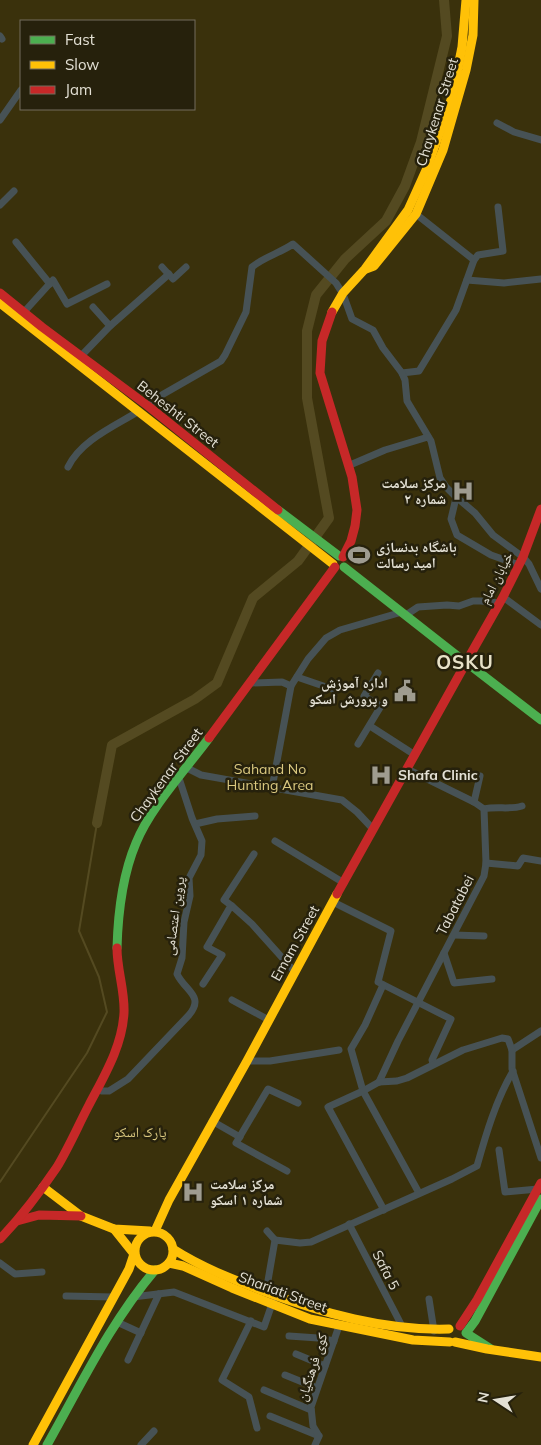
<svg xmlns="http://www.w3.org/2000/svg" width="541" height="1445" viewBox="0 0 541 1445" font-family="Mulish,'Noto Naskh Arabic',sans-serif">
	<rect width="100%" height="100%" fill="#201e12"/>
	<path fill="#3a310c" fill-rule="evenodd" d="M0 0H541V1445H0ZM21 21H194V109H21Z"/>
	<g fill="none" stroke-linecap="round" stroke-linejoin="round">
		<path stroke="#544a21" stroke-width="2" d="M0 1182 87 1053 107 1012 99 977 79 931 97 823"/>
		<path stroke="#544a21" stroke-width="10" d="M97 823 112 745 195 699 217 683 253 598 298 561 329 518 307 398V331L316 295 345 259 386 221 405 186 421 142 447 36 444 0"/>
		<g stroke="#475255" stroke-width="7">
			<path d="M0 36 2 39"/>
			<path d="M0 120 21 90"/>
			<path d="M497 123 514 132 541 140"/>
			<path d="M0 205 14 191"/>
			<path d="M416 214 474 260"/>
			<path d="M16 242 50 284"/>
			<path d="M162 267 173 279 186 267"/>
			<path d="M467 280 504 283 541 279"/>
			<path d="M93 307 110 326"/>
			<path d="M24 312 53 280 67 304 107 284"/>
			<path d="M81 356 110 326 169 274"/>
			<path d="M402 373 419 371 456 310 474 260 478 255 503 251 498 207"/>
			<path d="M148 406 160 396 221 361 225 355 246 312 252 267C264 257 280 253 293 244L336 283 343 294 352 319 373 330 383 348 402 373 405 380 407 401 431 441 440 478 446 487 455 496 475 513 493 535 523 557 529 564 541 589"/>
			<path d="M350 465 385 450 428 437"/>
			<path d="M68 467C81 440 115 426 139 411"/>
			<path d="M456 498 451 519 457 535 491 555 519 565"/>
			<path d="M503 597 541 625"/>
			<path d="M406 615 418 607 447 605 459 606 473 601H481L500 603"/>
			<path d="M297 677 335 690"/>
			<path d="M251 683 282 682 291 686"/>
			<path d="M370 726 415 755"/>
			<path d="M358 744 381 706 364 696 378 673"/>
			<path d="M187 768 201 775 342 800 357 812 373 829"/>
			<path d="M272 788 291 686 308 659 326 638 340 630 402 612"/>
			<path d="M474 802 480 776"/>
			<path d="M484 809C497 806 510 810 522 806"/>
			<path d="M195 824 217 819 255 816"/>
			<path d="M275 841 344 883"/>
			<path d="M486 863 518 866 523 858 541 861"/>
			<path d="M333 902 391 931 378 982 451 1019 432 1060 433 1064"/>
			<path d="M232 906 224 900 254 854"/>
			<path d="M454 935 484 936"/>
			<path d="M444 953 454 983 492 979"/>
			<path d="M203 984 222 955 207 947 229 909 232 906 252 924 295 972"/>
			<path d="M383 985 365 1025 351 1049 363 1091 419 1193"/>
			<path d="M232 1000 269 1020"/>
			<path d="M512 1050 541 1031"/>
			<path d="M247 1061H270L339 1050"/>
			<path d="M379 1082 398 1041 484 876 486 863 484 809 474 802 407 769"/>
			<path d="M98 1089 102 1091H109L128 1079 189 1015C205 996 185 991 177 974L182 958 184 922 190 896 189 878 201 855 202 841 192 818 179 778"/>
			<path d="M212 1121 240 1137"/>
			<path d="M499 1150 505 1192 538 1189"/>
			<path d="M287 1171 236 1143 268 1089 298 1103"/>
			<path d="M384 1210 328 1107 363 1091 379 1082 397 1081 407 1078 463 1050 502 1038 508 1039 512 1050V1069L541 1158"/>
			<path d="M349 1224 402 1326"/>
			<path d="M275 1240 300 1243 311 1242 452 1179 477 1166C486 1134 496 1100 513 1071"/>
			<path d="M0 1263 15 1274 42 1272"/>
			<path d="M266 1292 275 1240 267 1231"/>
			<path d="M66 1296 114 1297"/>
			<path d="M133 1297 174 1292 264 1327 273 1301"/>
			<path d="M429 1299 434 1331"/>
			<path d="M251 1321 222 1380 249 1397 257 1428"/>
			<path d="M117 1322 141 1333"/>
			<path d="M289 1336 318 1338 334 1341"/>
			<path d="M296 1354 325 1366"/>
			<path d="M128 1360 159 1294"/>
			<path d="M285 1375 317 1388"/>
			<path d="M264 1390 311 1410"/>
			<path d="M270 1416 319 1436"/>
			<path d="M141 1445 154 1431"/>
			<path d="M315 1445 319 1436 313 1426 311 1407 339 1326"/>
		</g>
		<g stroke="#4caf50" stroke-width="9">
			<path d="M278 510 339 556"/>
			<path d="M344 567 460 658"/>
			<path d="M471 666 541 720"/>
			<path d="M117 948C118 913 122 876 136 843 150 808 186 769 209 738"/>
			<path d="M491 1349 466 1333 475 1321 541 1199"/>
			<path d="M47 1445C81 1385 110 1323 155 1270"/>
		</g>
		<g stroke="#ffc107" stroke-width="9">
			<path d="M366 269 374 266 416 214 443 150 466 70 473 35 474 0"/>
			<path d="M0 303 333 564"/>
			<path d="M332 312 343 293 365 269 408 210 427 168 452 97 462 47 466 0"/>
			<path d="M43 1187 81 1216 114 1229 150 1231"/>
			<path d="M114 1229 134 1254"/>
			<path d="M155 1231 169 1200 247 1061 337 894"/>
			<circle cx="154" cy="1251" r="19"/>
			<path d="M173 1249C201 1267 232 1279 263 1291 322 1313 385 1331 449 1329"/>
			<path d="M169 1263 183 1266 232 1288 310 1319 413 1340 450 1342"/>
			<path d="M455 1342 487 1349 541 1357"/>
			<path d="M33 1445 129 1269 134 1254"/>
		</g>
		<g stroke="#c62828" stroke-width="9">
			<path d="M0 293 42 327 148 406 278 510"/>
			<path d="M332 312 322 341 320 373 352 477 357 510 355 526 351 541 343 557"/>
			<path d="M469 657 503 597 523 557 541 509"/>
			<path d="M209 738 335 567"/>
			<path d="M337 894 462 670"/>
			<path d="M17 1221 39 1215 81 1216"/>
			<path d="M0 1239C21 1217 40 1192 57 1167 69 1147 78 1126 89 1105 104 1076 122 1047 124 1013 125 991 117 970 117 948"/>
			<path d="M460 1326 477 1300 541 1183"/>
		</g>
	</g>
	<defs>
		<g id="hospital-bare" transform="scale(1.725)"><path d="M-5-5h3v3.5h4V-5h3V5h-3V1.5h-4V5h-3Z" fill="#9f9c90" stroke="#26210c" stroke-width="2.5" paint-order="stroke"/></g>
		<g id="stadium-bare" transform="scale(1.725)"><path d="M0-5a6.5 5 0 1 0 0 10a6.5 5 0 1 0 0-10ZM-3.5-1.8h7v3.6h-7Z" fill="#9f9c90" stroke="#26210c" stroke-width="2.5" paint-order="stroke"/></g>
		<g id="civic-bare" transform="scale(1.725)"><path d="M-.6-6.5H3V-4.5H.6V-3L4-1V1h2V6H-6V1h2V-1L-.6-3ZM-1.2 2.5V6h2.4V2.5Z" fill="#9f9c90" stroke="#26210c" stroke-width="2.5" paint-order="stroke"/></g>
	</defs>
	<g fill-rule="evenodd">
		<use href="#hospital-bare" x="463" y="491"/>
		<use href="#stadium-bare" x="359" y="555"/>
		<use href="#civic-bare" x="405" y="691"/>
		<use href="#hospital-bare" x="381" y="775"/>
		<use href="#hospital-bare" x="193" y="1192"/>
	</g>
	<g text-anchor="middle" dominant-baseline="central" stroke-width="5" stroke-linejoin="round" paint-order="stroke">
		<g font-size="14" fill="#e3e0d4" stroke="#26210c">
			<text transform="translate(437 112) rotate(-73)">Chaykenar Street</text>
			<text transform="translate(178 414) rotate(38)">Beheshti Street</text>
			<text transform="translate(496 578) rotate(-63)">خیابان امام</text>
			<text transform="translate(166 775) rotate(-54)">Chaykenar Street</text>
			<text transform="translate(455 905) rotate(-63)">Tabatabei</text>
			<text transform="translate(174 916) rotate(-82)">پروین اعتصامی</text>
			<text transform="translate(295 943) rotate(-61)">Emam Street</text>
			<text transform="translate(386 1270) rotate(63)">Safa 5</text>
			<text transform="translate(283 1292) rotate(20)">Shariati Street</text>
			<text transform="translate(312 1367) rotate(-72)">کوی فرهنگیان</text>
		</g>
		<g font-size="14" font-weight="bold" fill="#e3e0d4" stroke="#26210c" text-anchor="start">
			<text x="446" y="483" text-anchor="end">مرکز سلامت<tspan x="446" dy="16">شماره ۲</tspan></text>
			<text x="376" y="547">باشگاه بدنسازی<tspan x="376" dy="16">امید رسالت</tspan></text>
			<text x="388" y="683" text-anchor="end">اداره آموزش<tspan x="388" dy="16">و پرورش اسکو</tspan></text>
			<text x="398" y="775">Shafa Clinic</text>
			<text x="210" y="1184">مرکز سلامت<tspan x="210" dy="16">شماره ۱ اسکو</tspan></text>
		</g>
		<g font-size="14" fill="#dbc980" stroke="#26210c">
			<text x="270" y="769">Sahand No<tspan x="270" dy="16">Hunting Area</tspan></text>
			<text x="140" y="1132">پارک اسکو</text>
		</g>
		<g font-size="19" font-weight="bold" letter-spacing="1" fill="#e8e2c8" stroke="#26210c">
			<text x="465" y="662">OSKU</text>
		</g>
	</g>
	<rect x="20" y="20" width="175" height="90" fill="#26210c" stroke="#726d5c"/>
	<rect x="30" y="36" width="25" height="8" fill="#4caf50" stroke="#726d5c"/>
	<text x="65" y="45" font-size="15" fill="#e3e0d4">Fast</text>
	<rect x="30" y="61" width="25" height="8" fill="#ffc107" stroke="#726d5c"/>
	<text x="65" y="70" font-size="15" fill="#e3e0d4">Slow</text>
	<rect x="30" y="86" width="25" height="8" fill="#c62828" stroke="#726d5c"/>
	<text x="65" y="95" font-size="15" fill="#e3e0d4">Jam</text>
	<g transform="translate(496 1400) rotate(282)" stroke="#26210c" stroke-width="4" paint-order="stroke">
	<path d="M0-4L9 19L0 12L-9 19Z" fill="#e3e0d4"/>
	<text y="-8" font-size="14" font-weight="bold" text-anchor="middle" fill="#e3e0d4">N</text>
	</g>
</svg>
